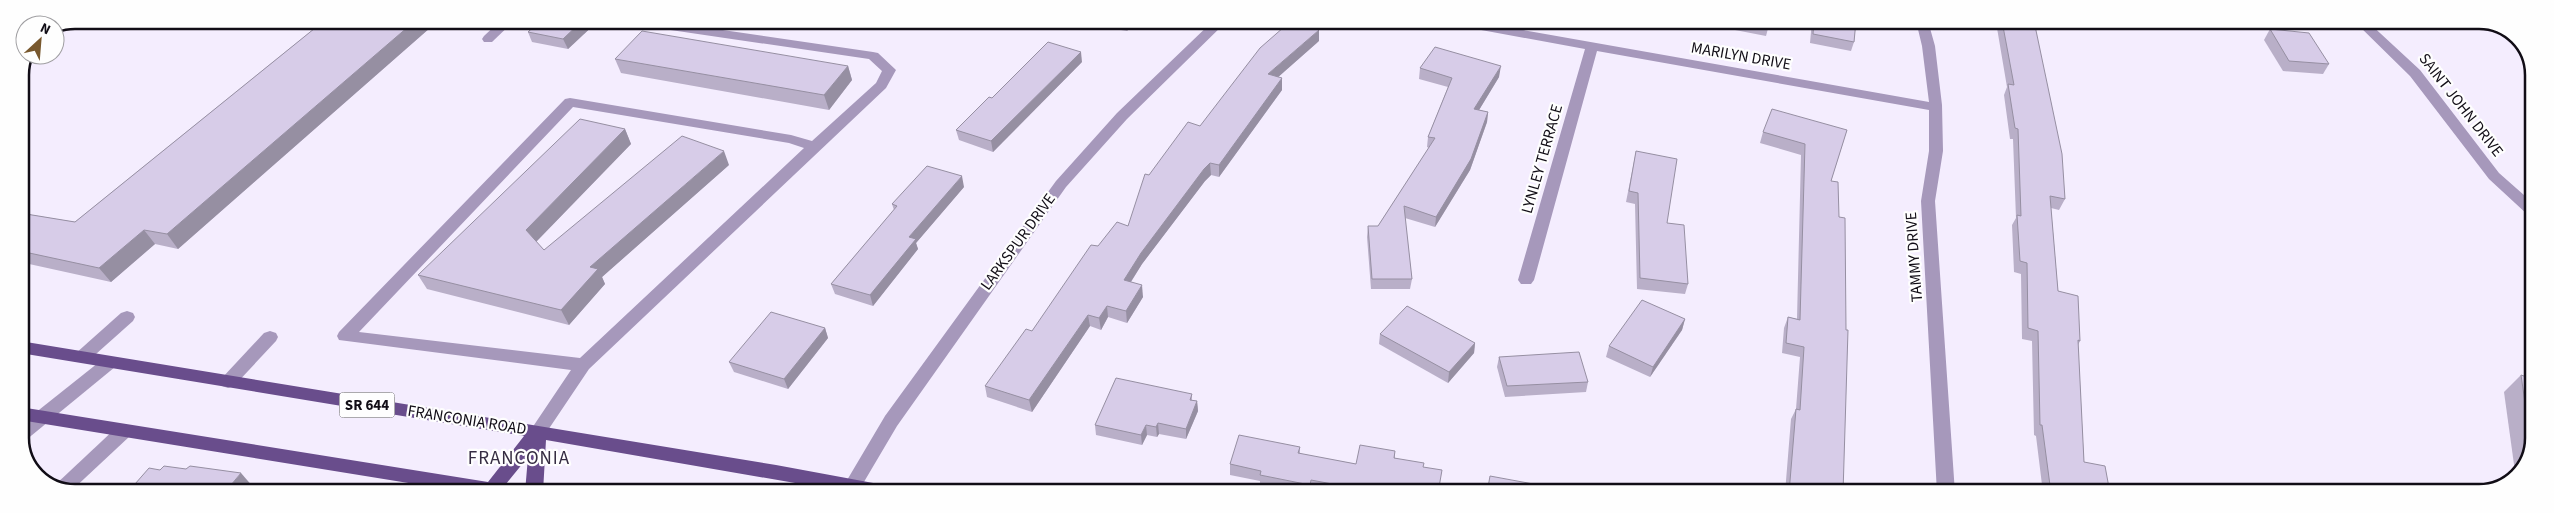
<svg xmlns="http://www.w3.org/2000/svg" width="2554" height="513" viewBox="0 0 2554 513" font-family="'Source Sans 3',sans-serif">
	<rect width="100%" height="100%" fill="#f4edfe"/>
	<g fill="none" stroke-linecap="round" stroke-linejoin="round">
		<g fill="#a698bb" fill-rule="evenodd">
			<path d="M501 20H515L492 42H484L482 39 484 36Z"/>
			<path d="M1214 20H1228L1127 119 1066 187 897 426 858 492H840L885 416 1056 181 1117 113Z"/>
			<path d="M661 21 873 52 878 53 896 70 886 88 589 369 544 436 538 438 532 436 530 431 571 370 339 340 337 336 339 332 565 99 570 98 791 135 812 141 876 83 882 71 869 59 657 28 655 25 657 22ZM573 107 789 143 804 148 580 358 359 332Z"/>
			<path d="M1448 21H1472L1929 102 1922 46 1916 21H1928L1935 46 1942 105 1943 151 1935 201 1955 493H1937L1921 201 1929 151V110L1597 51 1534 280 1531 284H1521L1518 280 1585 49 1454 25Z"/>
			<path d="M2354 21H2367L2420 70 2499 173 2533 203V216L2528 215 2489 179 2410 76Z"/>
			<path d="M127 311 133 313 135 317 133 321 87 362H75L73 358 75 354 121 313Z"/>
			<path d="M270 331 276 333 278 337 276 341 234 386 228 388 222 386 220 382 222 378 264 333Z"/>
			<path d="M109 357 115 359 117 363 115 367 26 440 20 442V425L103 359Z"/>
			<path d="M124 424 130 426 132 431 130 436 70 492H64L54 486 118 426Z"/>
		</g>
		<path fill="#694d8c" fill-rule="evenodd" d="M20 341 776 465 884 485 890 487 893 492H847L546 440 543 492H525L528 457 506 484 515 487 518 492H464L20 420V407L488 482 524 436 20 353Z"/>
	</g>
	<g fill="#b9afc8">
		<path d="M325 20H439L178 249 155 244 111 282 20 262V213L75 222Z"/>
		<path d="M541 20H599L568 49 532 42 528 32Z"/>
		<path d="M1097 20H1134L1127 31 1097 26Z"/>
		<path d="M1670 21H1680V23Z"/>
		<path d="M1705 21H1770L1766 36 1704 24Z"/>
		<path d="M1812 21H1856L1854 42 1851 51 1810 43Z"/>
		<path d="M1992 21H2034L2065 199 2059 210 2051 208 2058 291 2080 341 2078 345 2084 462 2110 493H2043L2036 436 2034 435 2032 341 2022 339 2021 274 2014 272 2012 225 2016 218 2013 139H2010L2004 95 2007 87 1997 28Z"/>
		<path d="M2270 29 2329 64 2323 74 2283 71 2264 40Z"/>
		<path d="M1319 41 1278 77 1282 90 1219 177 1211 175 1205 181 1142 264 1131 282 1143 297 1127 323 1108 317 1101 330 1090 326 1032 412 987 397 985 386 1032 331 1098 246 1128 226 1149 175 1200 126Z"/>
		<path d="M615 59 848 66 852 80 829 110 621 73Z"/>
		<path d="M1082 62 993 152 959 140 956 130 992 98Z"/>
		<path d="M1420 68 1499 77 1479 110 1488 112 1487 122 1470 170 1435 227 1405 218 1412 279 1410 289H1371L1367 237 1368 226H1378L1429 148 1427 147 1428 137 1448 87 1419 79Z"/>
		<path d="M625 129 631 144 536 242 544 250 729 165 602 277 605 284 569 325 427 289 418 275Z"/>
		<path d="M1847 130 1831 181 1843 493H1785L1791 419 1796 409 1800 357 1782 353 1784 328 1788 317 1797 319 1801 155 1760 143 1763 132Z"/>
		<path d="M1636 151 1667 223 1688 284 1685 294 1637 289 1635 204 1626 202Z"/>
		<path d="M964 187 916 243 918 249 873 306 835 294 831 284 894 210 892 204Z"/>
		<path d="M1685 319 1682 330 1650 377 1606 357 1609 346Z"/>
		<path d="M825 328 828 338 788 389 734 372 729 362Z"/>
		<path d="M1380 334 1475 343 1474 353 1448 383 1379 344Z"/>
		<path d="M1499 357 1588 382 1586 392 1505 397 1497 367Z"/>
		<path d="M2521 375 2533 449 2516 479 2504 392Z"/>
		<path d="M1192 394V400L1197 401 1198 411 1186 439 1159 434 1157 437 1147 435 1142 445 1096 435 1095 425Z"/>
		<path d="M1300 447V454L1356 464 1395 451V458L1423 467 1438 493H1325L1311 490 1310 493H1294L1260 486V481L1230 475V464Z"/>
	</g>
	<g fill="#968fa2">
		<path d="M416 20H439L178 249 167 234Z"/>
		<path d="M583 20H599L568 49 563 39Z"/>
		<path d="M1126 20H1134L1127 31 1126 21Z"/>
		<path d="M1319 30V41L1268 86V74Z"/>
		<path d="M1081 52 1082 62 993 152 991 141Z"/>
		<path d="M848 66 852 80 829 110 824 95Z"/>
		<path d="M1501 66 1499 77 1473 120 1474 109Z"/>
		<path d="M1282 78V90L1219 177V165Z"/>
		<path d="M1488 112 1487 122 1470 170 1435 227 1436 217Z"/>
		<path d="M625 129 631 144 533 245 526 230Z"/>
		<path d="M724 151 729 165 602 277 605 284 569 325 561 310 590 267Z"/>
		<path d="M1210 163 1211 175 1205 181 1142 264 1125 291 1124 280 1141 253 1204 169Z"/>
		<path d="M962 176 964 187 916 243 918 249 873 306 870 295 909 237Z"/>
		<path d="M144 230 155 244 111 282 99 268Z"/>
		<path d="M1142 285 1143 297 1127 323 1126 311Z"/>
		<path d="M1107 306 1108 317 1101 330 1099 318Z"/>
		<path d="M1088 315 1090 326 1032 412 1029 400Z"/>
		<path d="M1685 319 1682 330 1650 377 1653 367Z"/>
		<path d="M825 328 828 338 788 389 784 379Z"/>
		<path d="M1475 343 1474 353 1448 383 1449 372Z"/>
		<path d="M1197 401 1198 411 1186 439V429Z"/>
		<path d="M1158 423 1159 434 1157 437 1156 427Z"/>
		<path d="M1146 425 1147 435 1142 445 1141 435Z"/>
		<path d="M241 473 254 488 250 492H225Z"/>
		<path d="M1311 480V490L1310 493H1309L1310 485Z"/>
	</g>
	<g fill="#d7cce8" stroke="#968fa2">
		<path d="M325 20H416L167 234 144 230 99 268 20 251V213L75 222Z"/>
		<path d="M541 20H583L563 39 528 32Z"/>
		<path d="M1292 20H1296L1319 30 1268 74 1282 78 1219 165 1210 163 1204 169 1141 253 1124 280 1142 285 1126 311 1107 306 1099 318 1088 315 1029 400 985 386 1026 329 1032 331 1091 245 1098 246 1117 222 1128 226 1145 174 1149 175 1188 122 1200 126 1260 48Z"/>
		<path d="M1742 21H1770L1769 26Z"/>
		<path d="M1814 21H1856L1854 42 1813 34Z"/>
		<path d="M2002 21H2034L2062 154 2065 199 2050 196 2058 291 2078 296 2080 341 2078 340 2084 462 2105 466 2110 493H2051L2042 425H2040L2038 331 2028 328 2027 263 2020 261 2017 215 2021 216 2018 129 2015 128 2008 84 2014 85Z"/>
		<path d="M2270 29 2309 33 2329 64 2289 61Z"/>
		<path d="M642 31 848 66 824 95 615 59Z"/>
		<path d="M1048 42 1081 52 991 141 956 130 989 97 992 98Z"/>
		<path d="M1435 47 1501 66 1474 109 1488 112 1471 159 1436 217 1404 206 1412 279H1372L1368 226H1378L1435 138 1428 137 1452 78 1420 68Z"/>
		<path d="M1772 109 1847 130 1831 181 1838 182 1839 217 1845 218 1846 330H1848L1843 493H1789L1796 409 1800 410 1804 347 1786 343 1788 317 1800 320 1805 144 1763 132Z"/>
		<path d="M580 119 625 129 526 230 544 250 682 136 724 151 590 267 598 269 561 310 418 275Z"/>
		<path d="M1636 151 1677 159 1667 223 1684 225 1688 284 1640 278 1638 193 1629 191Z"/>
		<path d="M927 166 962 176 909 237 916 239 870 295 831 284 897 206 892 204Z"/>
		<path d="M1642 300 1685 319 1653 367 1609 346Z"/>
		<path d="M1407 306 1475 343 1449 372 1380 334Z"/>
		<path d="M771 312 825 328 784 379 729 362Z"/>
		<path d="M1579 352 1588 382 1507 386 1499 357Z"/>
		<path d="M2521 375 2533 379V449L2532 451Z"/>
		<path d="M1116 378 1192 394 1190 400 1197 401 1186 429 1158 423 1156 427 1146 425 1141 435 1095 425Z"/>
		<path d="M1239 435 1300 447 1298 453 1356 464 1360 445 1395 451 1394 458 1424 463 1423 467 1442 470 1438 493H1394L1387 492V493H1380L1311 480 1310 485 1260 475 1261 471 1230 464Z"/>
		<path d="M164 466 186 469 190 466 241 473 225 492H128L149 468 160 470Z"/>
		<path d="M1490 476 1555 488V493H1487Z"/>
	</g>
	<g text-anchor="middle" dominant-baseline="central" stroke-width="4.5" stroke-linejoin="round" paint-order="stroke">
		<rect fill="#fefefe" stroke="#58555c" stroke-width="1" x="339.5" y="392.5" width="55" height="25" rx="4"/>
		<g font-size="15" font-weight="bold" fill="#110d16">
			<text x="367" y="405">SR 644</text>
		</g>
		<g font-size="16" fill="#110d16" stroke="#fefefe">
			<text transform="translate(1741 56) rotate(10)">MARILYN DRIVE</text>
			<text transform="translate(2461 105) rotate(52)">SAINT JOHN DRIVE</text>
			<text transform="translate(1542 159) rotate(-74)">LYNLEY TERRACE</text>
			<text transform="translate(1018 242) rotate(-54)">LARKSPUR DRIVE</text>
			<text transform="translate(1914 257) rotate(-94)">TAMMY DRIVE</text>
			<text transform="translate(467 420) rotate(9)">FRANCONIA ROAD</text>
		</g>
		<g font-size="19" letter-spacing="1" fill="#352c42" stroke="#fefefe">
			<text x="519" y="458">FRANCONIA</text>
		</g>
	</g>
	<path d="M0 0H2554V513H0ZM75 29H2479A46 46 0 0 1 2525 75V438A46 46 0 0 1 2479 484H75A46 46 0 0 1 29 438V75A46 46 0 0 1 75 29Z" fill="#fefefe" fill-rule="evenodd"/>
	<path fill="none" stroke="#110d16" stroke-width="2.5" d="M75 29H2479A46 46 0 0 1 2525 75V438A46 46 0 0 1 2479 484H75A46 46 0 0 1 29 438V75A46 46 0 0 1 75 29Z"/>
	<g transform="translate(40 40) rotate(26)"><circle r="24" fill="#fefefe" stroke="#9f9ea1"/>
	<path d="M0-4L9 19L0 12L-9 19Z" fill="#78582e"/>
	<text y="-8" font-size="14" font-weight="bold" text-anchor="middle" fill="#110d16">N</text>
	</g>
</svg>
